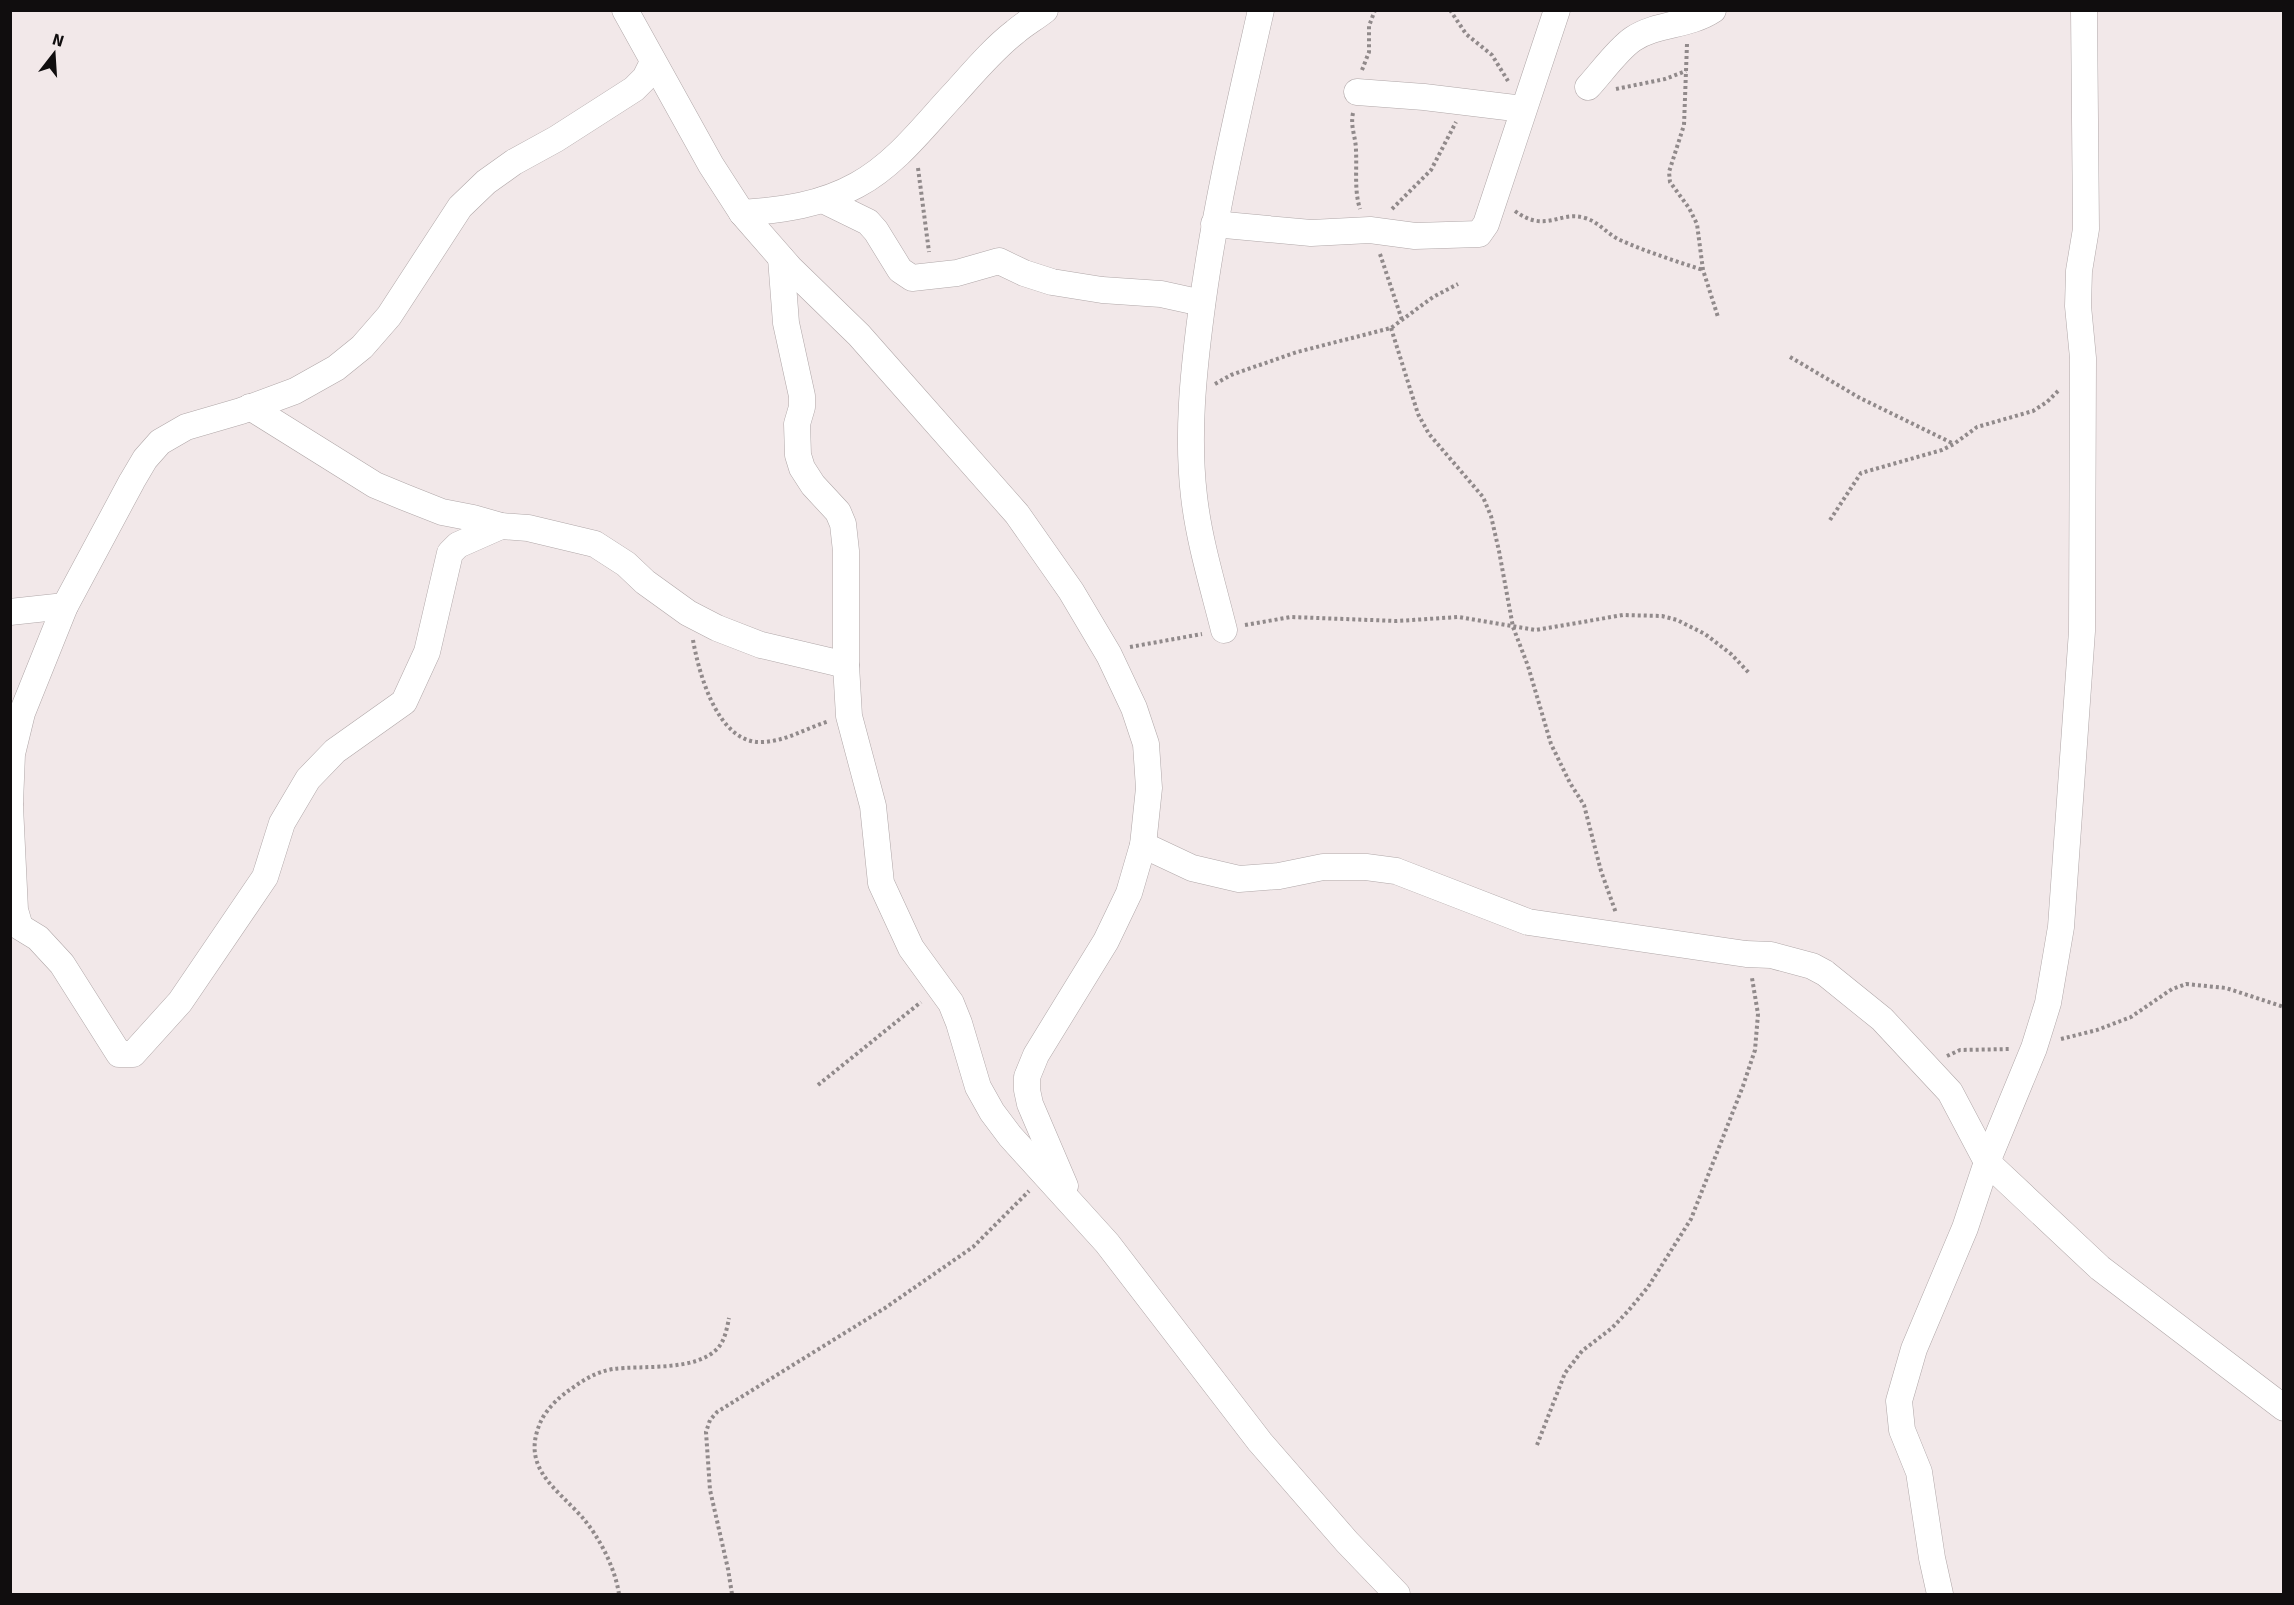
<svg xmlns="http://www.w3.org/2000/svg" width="2294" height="1605" viewBox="0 0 2294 1605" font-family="Signika,sans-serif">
	<rect width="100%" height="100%" fill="#f2e8e9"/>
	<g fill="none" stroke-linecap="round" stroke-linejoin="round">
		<g stroke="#b0a7a8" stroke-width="27">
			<g id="minor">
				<path d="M625 10 711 165 742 213 790 268 859 335 1017 514 1071 591 1109 655 1134 708 1146 744 1149 788 1143 845 1129 893 1106 941 1036 1055 1027 1077V1090L1030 1104 1065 1186"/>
				<path d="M1588 87C1601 73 1618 49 1633 39 1657 23 1689 26 1713 10"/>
				<path d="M1357 92 1424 97 1523 109"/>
				<path d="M823 200 868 222 876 231 900 270 912 278 957 273 999 261 1024 273 1052 282 1102 290 1161 294 1202 303"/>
				<path d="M742 213C783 210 821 205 857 185 896 164 924 126 954 94 973 73 993 49 1015 32 1024 24 1035 18 1045 10"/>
				<path d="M1214 224 1311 233 1370 230 1415 236 1479 234 1486 224 1557 10"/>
				<path d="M781 258 786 323 802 396V407L797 424 798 455 802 468 813 485 838 512 843 524 846 551V665L849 716 873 806 881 883 911 948 951 1003 959 1023 978 1087 992 1112 1010 1136 1107 1243 1260 1442 1347 1542 1397 1594"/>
				<path d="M250 407 375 485 404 497 442 512 473 518 501 526 528 528 595 544 626 564 645 582 688 613 717 628 761 645 846 665"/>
				<path d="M10 612 65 606"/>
				<path d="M1224 630C1213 586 1199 541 1194 496 1187 436 1193 375 1201 314 1214 212 1238 111 1261 10"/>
				<path d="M10 803 12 754 22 713 65 606 132 481 145 459 160 442 186 427 241 411 295 391 336 368 362 347 389 316 460 207 486 182 514 162 556 139 634 89 645 78 653 62"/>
				<path d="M10 806 15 910 20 927 38 938 62 964 119 1054H133L180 1002 265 877 282 823 308 779 335 751 404 702 427 652 450 553 458 545 501 526"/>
				<path d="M1143 845 1192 868 1239 879 1279 876 1323 867H1366L1396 871 1528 922 1746 954 1771 955 1812 966 1825 973 1882 1019 1950 1092 1987 1162 2100 1268 2284 1408"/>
				<path d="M1940 1594 1932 1558 1919 1472 1902 1430 1899 1401 1914 1349 1965 1228 1987 1162 2034 1048 2048 1003 2061 927 2082 631 2083 358 2078 306 2079 271 2086 229 2084 10"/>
			</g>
		</g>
		<g stroke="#918a8b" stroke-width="4" stroke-dasharray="3 3" stroke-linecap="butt">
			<path d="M1450 10 1466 34 1492 55 1508 81"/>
			<path d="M1687 44 1684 125 1669 172 1670 182 1689 208 1697 224 1703 270 1718 317"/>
			<path d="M1362 70 1369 52V26L1375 10"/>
			<path d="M1616 89 1665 79 1686 71"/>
			<path d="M1353 113C1350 127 1356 137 1356 151 1357 170 1354 190 1360 209"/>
			<path d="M918 168 929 252"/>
			<path d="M1392 209 1431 170 1456 122"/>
			<path d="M1515 211C1546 234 1560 210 1585 218 1599 222 1607 234 1620 240 1647 252 1675 261 1703 270"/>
			<path d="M1380 254 1402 320"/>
			<path d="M1391 328 1418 414 1429 434 1483 497 1491 516 1499 551 1513 627 1528 666 1551 744 1570 783 1584 805 1601 871 1616 913"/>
			<path d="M1790 357 1860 398 1954 444"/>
			<path d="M1215 384 1231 375 1297 352 1391 328 1433 297 1458 284"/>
			<path d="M1830 520 1861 473 1942 450 1954 444 1977 427 2033 411 2047 402 2059 390"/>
			<path d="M1245 625 1291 617 1397 621 1458 617 1536 630 1623 615 1662 616 1677 620 1705 634 1731 654 1750 674"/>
			<path d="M693 640C699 674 718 745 763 742 786 741 807 728 829 721"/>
			<path d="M1130 647 1202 634"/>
			<path d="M2061 1039 2097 1030 2131 1017 2172 989 2186 984 2226 988 2284 1007"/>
			<path d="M1947 1056 1960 1050 2010 1049"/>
			<path d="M818 1085 921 1002"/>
			<path d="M1537 1445 1565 1373 1582 1351 1612 1328 1629 1310 1648 1287 1691 1219 1743 1086 1755 1050 1758 1014 1752 978"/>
			<path d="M619 1594C615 1568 600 1538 582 1517 555 1487 520 1467 541 1421 546 1410 558 1398 568 1391 582 1381 595 1372 613 1369 642 1365 696 1372 718 1348 725 1340 727 1328 729 1318"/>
			<path d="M732 1594 728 1569 710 1490 706 1432 710 1420 717 1412 885 1308 973 1247 1029 1191"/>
		</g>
		<use href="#minor" stroke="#fff" stroke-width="26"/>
	</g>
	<rect width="2294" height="1605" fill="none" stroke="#100d0e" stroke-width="24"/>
	<g transform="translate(54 54) rotate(17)" stroke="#f2e8e9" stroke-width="4.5" paint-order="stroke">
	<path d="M0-4.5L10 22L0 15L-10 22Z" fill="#100d0e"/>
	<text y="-9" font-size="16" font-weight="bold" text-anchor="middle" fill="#100d0e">N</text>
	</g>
</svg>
